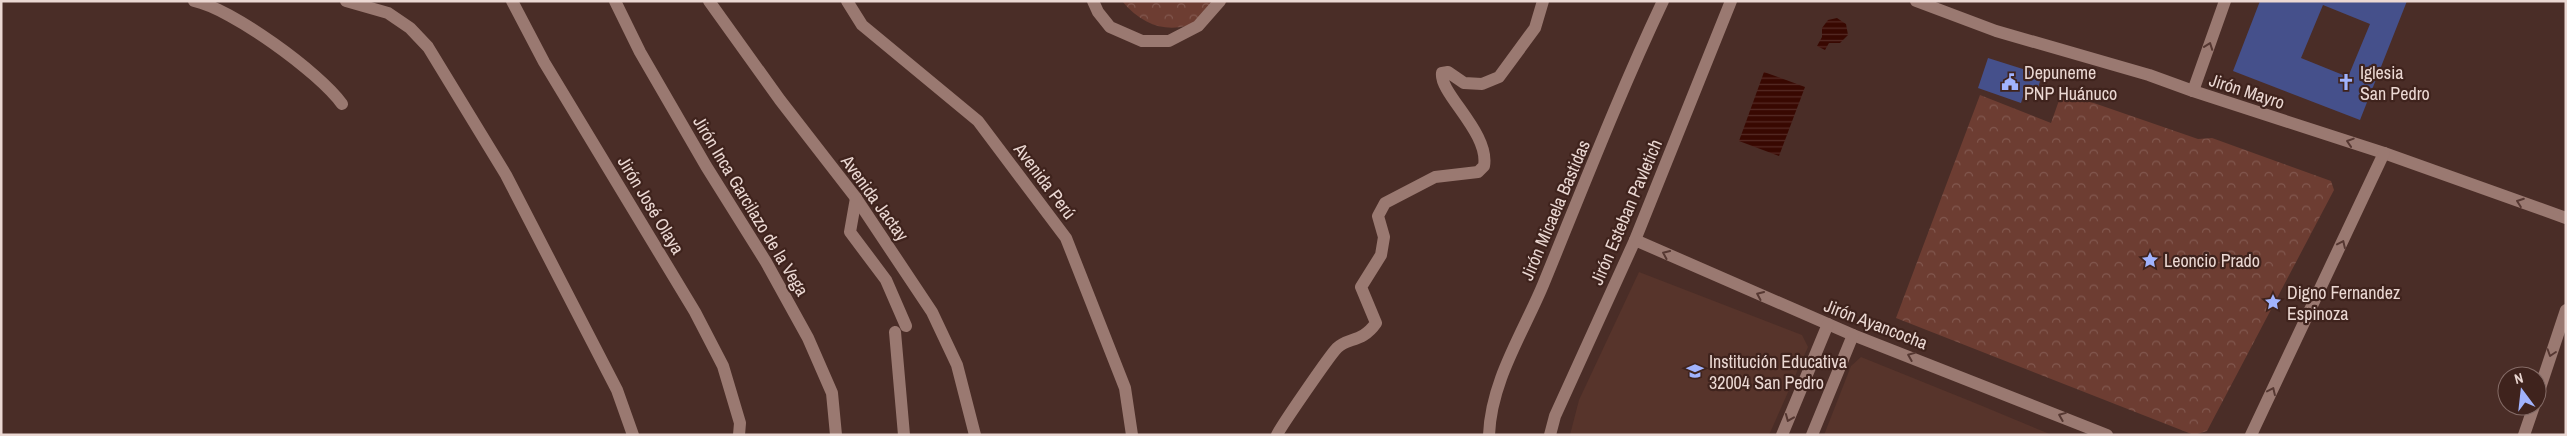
<svg xmlns="http://www.w3.org/2000/svg" width="2567" height="436" viewBox="0 0 2567 436" font-family="'Archivo Narrow',sans-serif">
	<defs>
		<pattern id="park-crowns" width="20" height="18" patternUnits="userSpaceOnUse" patternTransform="scale(1.25)"><rect width="20" height="18" fill="#6d3d32"/><path d="M2 6a3 3 0 1 1 6 0M12 15a3 3 0 1 1 6 0" fill="none" stroke="#82584f"/></pattern>
		<pattern id="water-rules" width="6" height="5" patternUnits="userSpaceOnUse" patternTransform="scale(1.25)"><rect width="6" height="5" fill="#380801"/><path d="M0 2.5h6" fill="none" stroke="#552b25"/></pattern>
	</defs>
	<rect width="100%" height="100%" fill="#4a2d27"/>
	<g fill="#57342b">
		<path d="M1639 272 1802 335 1808 347 1769 435H1570L1579 400Z"/>
		<path d="M1861 357 1975 403 2052 435H1824L1851 366Z"/>
	</g>
	<g fill="url(#park-crowns)">
		<path d="M1122 1H1228C1195 33 1154 40 1122 1Z"/>
		<path d="M2062 92 2198 139 2212 138 2331 181 2334 190 2207 431 2194 435 1896 318 1980 95 2051 123Z"/>
	</g>
	<g fill="url(#water-rules)">
		<path d="M1837 18 1846 24 1848 35 1840 43H1829L1825 50 1817 46 1822 37V28L1828 20Z"/>
		<path d="M1764 72 1805 87 1779 156 1739 141Z"/>
	</g>
	<g fill="#45508b" fill-rule="evenodd">
		<path d="M2260 1H2407L2360 120 2233 71ZM2323 5 2370 24 2348 77 2301 58Z"/>
		<path d="M1988 58 2042 75 2036 94 2025 90 2021 103 1978 88Z"/>
	</g>
	<g fill="none" stroke-linecap="round" stroke-linejoin="round">
		<g stroke="#9a7971" stroke-width="12">
			<path d="M194 1C232 9 319 72 342 104"/>
			<path d="M346 1 388 13 410 28 428 47 506 175 617 390 633 435"/>
			<path d="M512 1 544 62 695 312 723 366 740 423 739 435"/>
			<path d="M615 1 640 52 706 166 766 262 808 338 832 393 836 435"/>
			<path d="M709 1 780 100 856 198 932 312 957 365 975 435"/>
			<path d="M847 1 862 25 978 121 1066 238 1125 388 1132 435"/>
			<path d="M1093 1 1098 12 1110 27 1142 41H1169L1198 26 1220 1"/>
			<path d="M1916 1 1996 31 2149 75 2193 91 2384 153 2566 218"/>
			<path d="M2193 91 2225 1"/>
			<path d="M856 198 850 232 886 280 906 326"/>
			<path d="M1635 240 1853 335 2107 435"/>
			<path d="M895 332 904 435"/>
			<path d="M2537 397 2566 310"/>
			<path d="M1277 435C1279 429 1330 355 1337 348 1348 337 1362 343 1376 323L1361 287 1381 255 1384 237 1378 216 1385 203 1435 177 1478 172 1484 166C1490 133 1439 93 1442 73L1448 72 1464 83 1482 84 1499 77 1535 28 1543 1"/>
			<path d="M1489 435C1491 381 1523 333 1543 285 1582 190 1619 94 1663 1"/>
			<path d="M1550 435 1555 416 1635 240 1731 1"/>
			<path d="M1782 435 1828 324"/>
			<path d="M1812 435 1853 335"/>
			<path d="M2251 435 2384 153"/>
			<path d="M2524 435 2534 406"/>
		</g>
	</g>
	<defs><path id="oneway-chevron" d="M-2-3.5L2.5 0L-2 3.5" fill="none" stroke-width="1.6" stroke-linecap="round" stroke-linejoin="round" transform="scale(1.25)"/></defs>
	<g stroke="#563832">
		<use href="#oneway-chevron" transform="translate(2209 46) rotate(-70)"/>
		<use href="#oneway-chevron" transform="translate(2350 142) rotate(-162)"/>
		<use href="#oneway-chevron" transform="translate(2520 202) rotate(-160)"/>
		<use href="#oneway-chevron" transform="translate(2342 244) rotate(-65)"/>
		<use href="#oneway-chevron" transform="translate(1666 254) rotate(-156)"/>
		<use href="#oneway-chevron" transform="translate(1760 295) rotate(-156)"/>
		<use href="#oneway-chevron" transform="translate(2551 353) rotate(108)"/>
		<use href="#oneway-chevron" transform="translate(1911 356) rotate(-158)"/>
		<use href="#oneway-chevron" transform="translate(2272 391) rotate(-65)"/>
		<use href="#oneway-chevron" transform="translate(2062 416) rotate(-158)"/>
		<use href="#oneway-chevron" transform="translate(1789 418) rotate(112)"/>
	</g>
	<defs>
		<g id="civic-bare" transform="scale(1.35)"><path d="M-.6-6.5H3V-4.5H.6V-3L4-1V1h2V6H-6V1h2V-1L-.6-3ZM-1.2 2.5V6h2.4V2.5Z" fill="#a1b3fd" stroke="#3f231d" stroke-width="2.5" paint-order="stroke"/></g>
		<g id="church-bare" transform="scale(1.35)"><path d="M-1.2-6h2.4v3.5h3.3v2.4h-3.3V6h-2.4V-.1h-3.3v-2.4h3.3Z" fill="#a1b3fd" stroke="#3f231d" stroke-width="2.5" paint-order="stroke"/></g>
		<g id="sight-bare" transform="scale(1.35)"><path d="M0-6L1.8-2.2L6-1.7L2.9 1.2L3.7 5.4L0 3.3L-3.7 5.4L-2.9 1.2L-6-1.7L-1.8-2.2Z" fill="#a1b3fd" stroke="#3f231d" stroke-width="2.5" paint-order="stroke"/></g>
		<g id="school-bare" transform="scale(1.35)"><path d="M0-5L7-2L0 1L-7-2ZM-4 1L0 2.5L4 1V4Q0 6-4 4Z" fill="#a1b3fd" stroke="#3f231d" stroke-width="2.5" paint-order="stroke"/></g>
	</defs>
	<g fill-rule="evenodd">
		<use href="#civic-bare" x="2010" y="82"/>
		<use href="#church-bare" x="2346" y="82"/>
		<use href="#sight-bare" x="2150" y="260"/>
		<use href="#sight-bare" x="2273" y="302"/>
		<use href="#school-bare" x="1695" y="371"/>
	</g>
	<g text-anchor="middle" dominant-baseline="central" stroke-width="4.5" stroke-linejoin="round" paint-order="stroke">
		<g font-size="18" fill="#ebd8d3" stroke="#3f231d" text-anchor="start">
			<text x="2024" y="72">Depuneme<tspan x="2024" dy="21">PNP Huánuco</tspan></text>
			<text x="2360" y="72">Iglesia<tspan x="2360" dy="21">San Pedro</tspan></text>
			<text x="2164" y="260">Leoncio Prado</text>
			<text x="2287" y="292">Digno Fernandez<tspan x="2287" dy="21">Espinoza</tspan></text>
			<text x="1709" y="361">Institución Educativa<tspan x="1709" dy="21">32004 San Pedro</tspan></text>
		</g>
		<g font-size="18" fill="#ebd8d3" stroke="#3f231d">
			<text transform="translate(2247 91) rotate(18)">Jirón Mayro</text>
			<text transform="translate(1045 181) rotate(53)">Avenida Perú</text>
			<text transform="translate(875 198) rotate(54)">Avenida Jactay</text>
			<text transform="translate(651 205) rotate(59)">Jirón José Olaya</text>
			<text transform="translate(751 206) rotate(59)">Jirón Inca Garcilazo de la Vega</text>
			<text transform="translate(1555 210) rotate(-67)">Jirón Micaela Bastidas</text>
			<text transform="translate(1626 212) rotate(-67)">Jirón Esteban Pavletich</text>
			<text transform="translate(1876 324) rotate(21)">Jirón Ayancocha</text>
		</g>
	</g>
	<rect width="2567" height="436" fill="none" stroke="#ebd8d3" stroke-width="5"/>
	<g transform="translate(2522 391) rotate(345)"><circle r="24" fill="#3f231d" stroke="#846b66"/>
	<path d="M0-4L9 19L0 12L-9 19Z" fill="#a1b3fd"/>
	<text y="-8" font-size="14" font-weight="bold" text-anchor="middle" fill="#ebd8d3">N</text>
	</g>
</svg>
